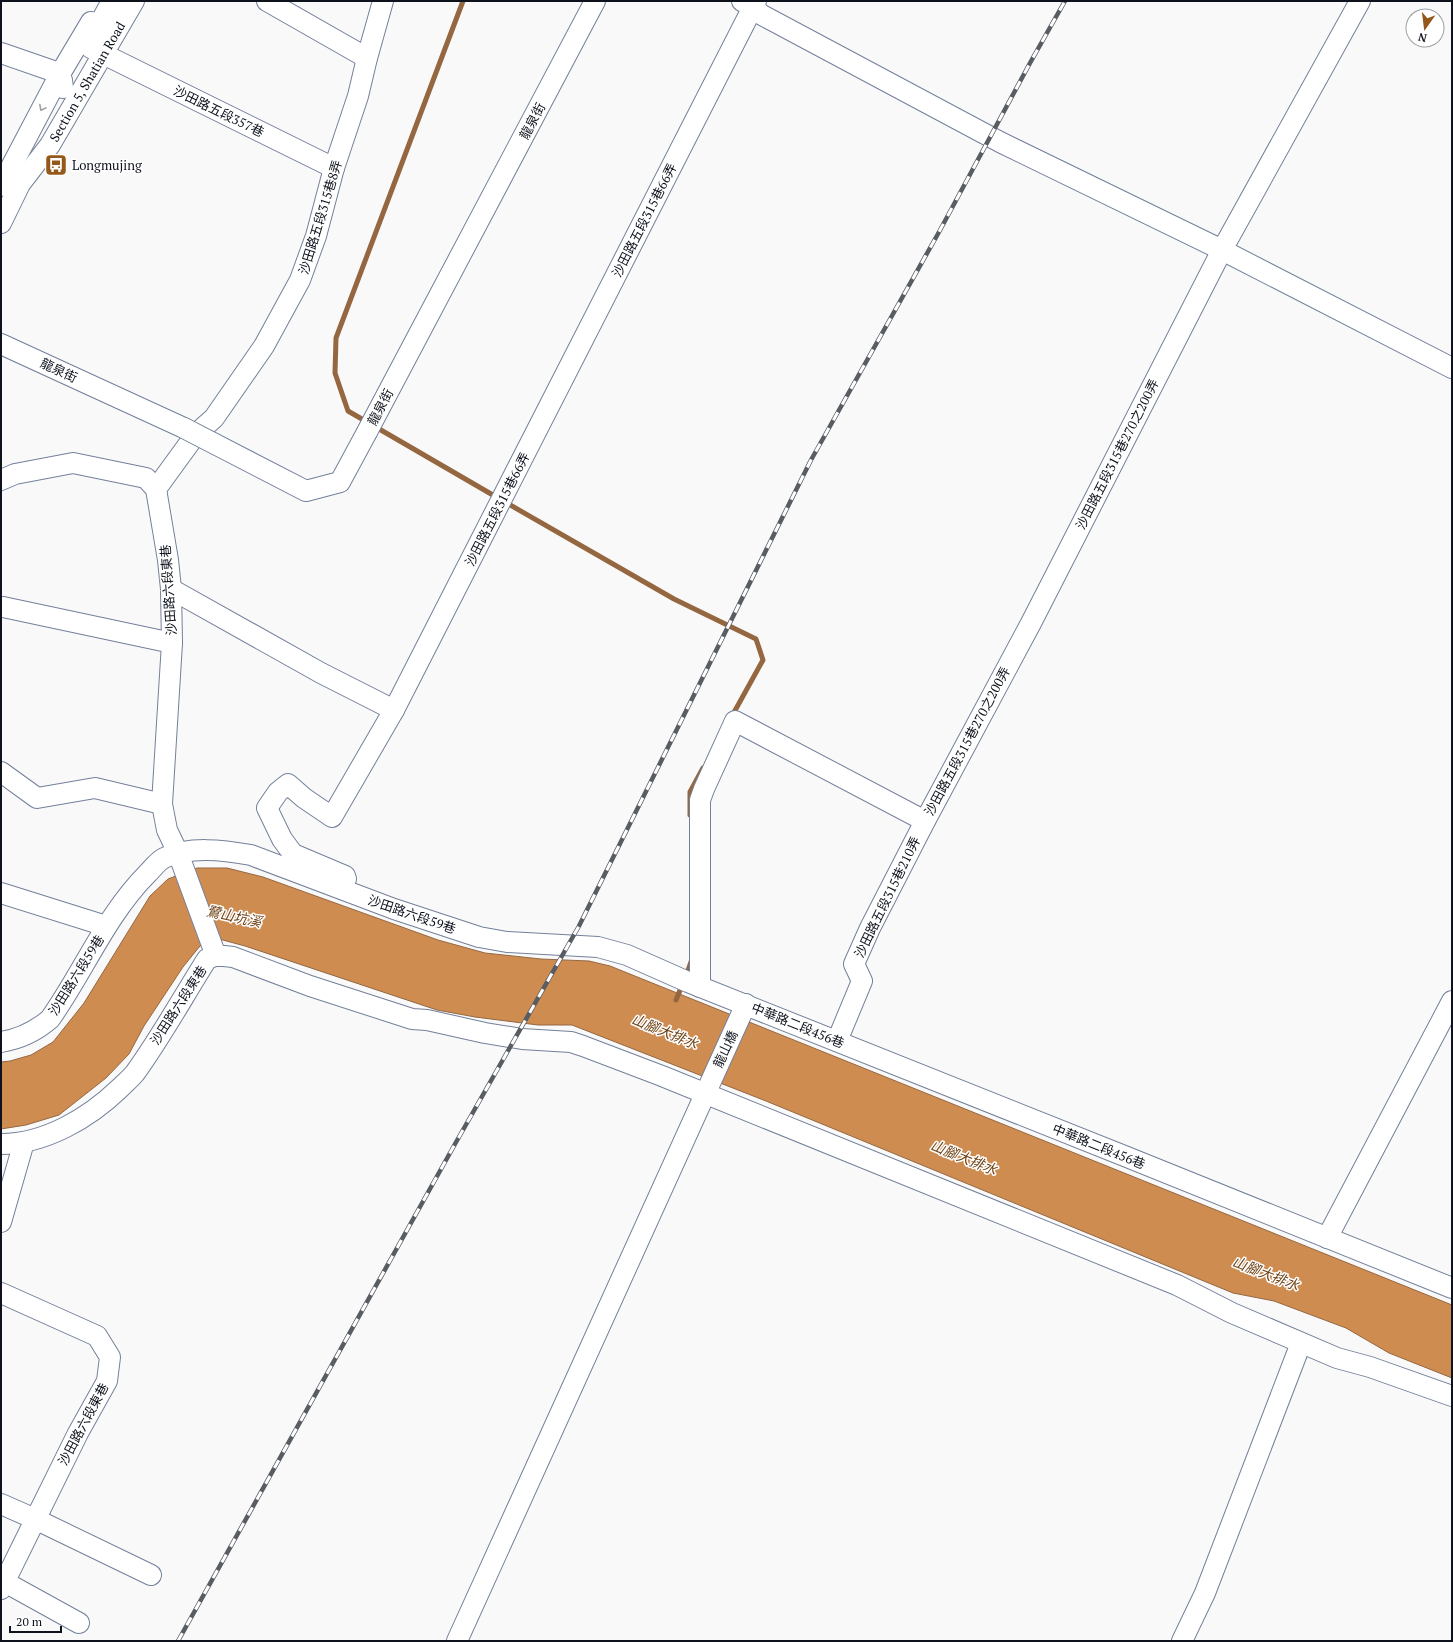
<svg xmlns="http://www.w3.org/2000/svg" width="1453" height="1642" viewBox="0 0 1453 1642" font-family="'PT Serif','Noto Sans TC',serif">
	<rect width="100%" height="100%" fill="#f9f9f9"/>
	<path fill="#cf8c51" stroke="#956741" d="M197 868H227L263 877 438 940 485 953 541 959 589 961 610 966 1452 1305V1378L1389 1353 1346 1328 1274 1301 1233 1293 766 1101 572 1025H538L475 1017 437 1010 245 946 219 939 200 946 183 967 144 1026 129 1054 106 1078 59 1115 26 1125 1 1129V1062L10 1061 31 1055 53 1042 84 1003 150 896 168 879Z"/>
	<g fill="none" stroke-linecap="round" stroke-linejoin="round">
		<g stroke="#956741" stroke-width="5">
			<path d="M367 422 348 411 335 373 336 338 463 1"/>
			<path d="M374 426 498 498"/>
			<path d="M505 502 674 599 756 639 763 660 732 716"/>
			<path d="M690 815V792L703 768"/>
			<path d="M686 976 692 959"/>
			<path d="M676 1000 683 983"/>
		</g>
		<g stroke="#73809a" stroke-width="22">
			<g id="minor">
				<path d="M112 1 90 41 91 48 334 168"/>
				<path d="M267 1 367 58"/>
				<path d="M742 1 752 7 762 15 1000 142 1222 250 1452 368"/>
				<path d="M1 53 56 72 62 80 63 88"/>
				<path d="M1 186 60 74 91 22"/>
				<path id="s1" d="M1 223 20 184 50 145 134 1"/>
				<path d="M1 344 184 428"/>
				<path d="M367 432 595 1"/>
				<path d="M1 480 15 474 73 463 146 478 156 489 168 560 171 589 172 643 162 804 167 830 178 853 216 956"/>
				<path d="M156 489 196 434 214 418 264 346 300 280 316 236 334 168 358 96 367 58 383 1"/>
				<path d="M171 589 321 673 394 710"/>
				<path d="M3 607 172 643"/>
				<path d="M1 772 37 798 95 788 162 804"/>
				<path d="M346 879 345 876 293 854 282 839 267 808 278 792 288 784 304 798 332 817 394 710 756 1"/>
				<path d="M1 893 106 926"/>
				<path d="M700 987V800L704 789 735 721 925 821"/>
				<path d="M837 1041 862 981 854 964 870 928 925 821 1031 623 1222 250 1360 1"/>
				<path d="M1 1042C20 1039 36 1031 50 1019 84 971 106 915 148 873 153 868 158 861 164 858 189 846 223 850 251 855L394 909 479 937 507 942 598 947 627 955 688 982 1127 1157 1452 1288"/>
				<path d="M1 1144C45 1144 89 1118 120 1088 125 1083 131 1078 135 1073 161 1037 183 997 207 959L215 956H224L233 957 310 986 412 1019 427 1020 485 1033 522 1039 571 1042 583 1046 662 1076 1177 1285 1232 1313 1337 1358 1370 1367 1452 1396"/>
				<path d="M1 1222 24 1142"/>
				<path d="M1327 1238 1452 1001"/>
				<path d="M1 1293 97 1336 110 1357 107 1381 78 1433 1 1589"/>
				<path d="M1 1504 35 1519 151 1575"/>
				<path d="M1 1580 79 1623"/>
				<path d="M457 1641 746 1004"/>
				<path d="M1182 1641 1205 1593 1301 1343"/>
			</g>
		</g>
		<use href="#minor" stroke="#fff" stroke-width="20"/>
		<g stroke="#585c63" stroke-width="4.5">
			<path id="rail" d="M178 1641 455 1144 579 926 811 460 939 232 1030 63 1065 1"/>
		</g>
		<use href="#rail" stroke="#fff" stroke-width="3" stroke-dasharray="9" stroke-linecap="butt"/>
		<g stroke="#73809a" stroke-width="22" stroke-linecap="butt">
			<path id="minor-bridge" d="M184 428 306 491 340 482 367 432"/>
		</g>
		<use href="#minor-bridge" stroke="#fff" stroke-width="20"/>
	</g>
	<defs><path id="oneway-chevron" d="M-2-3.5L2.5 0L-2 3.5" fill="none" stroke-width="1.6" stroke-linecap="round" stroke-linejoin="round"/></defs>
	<use stroke="#9ea0a4" href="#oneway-chevron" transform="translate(42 108) rotate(118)"/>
	<defs>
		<g id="bus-square" transform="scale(1.15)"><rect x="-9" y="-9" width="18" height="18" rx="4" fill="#95581b" stroke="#fff"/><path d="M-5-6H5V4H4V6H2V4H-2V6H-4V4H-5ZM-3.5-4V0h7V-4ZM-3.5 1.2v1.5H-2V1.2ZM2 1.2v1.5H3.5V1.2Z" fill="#fff"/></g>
	</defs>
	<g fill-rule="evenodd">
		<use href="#bus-square" x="56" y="165"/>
	</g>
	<g text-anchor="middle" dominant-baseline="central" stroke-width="3" stroke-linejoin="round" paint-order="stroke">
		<g font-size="13" fill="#0d121c" stroke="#fff">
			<text stroke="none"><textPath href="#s1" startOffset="166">Section 5, Shatian Road</textPath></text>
			<text transform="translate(219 111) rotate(26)">沙田路五段357巷</text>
			<text transform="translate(532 121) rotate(-62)">龍泉街</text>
			<text transform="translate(320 217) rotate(-73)">沙田路五段315巷8弄</text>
			<text transform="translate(644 220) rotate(-63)">沙田路五段315巷66弄</text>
			<text transform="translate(59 370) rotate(25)">龍泉街</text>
			<text transform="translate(380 407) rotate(-62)">龍泉街</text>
			<text transform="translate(1117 454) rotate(-63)">沙田路五段315巷270之200弄</text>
			<text transform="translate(497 509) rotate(-63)">沙田路五段315巷66弄</text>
			<text transform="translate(168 590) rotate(-94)">沙田路六段東巷</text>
			<text transform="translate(967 741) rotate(-62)">沙田路五段315巷270之200弄</text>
			<text transform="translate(887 897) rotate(-64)">沙田路五段315巷210弄</text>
			<text transform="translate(412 914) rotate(19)">沙田路六段59巷</text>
			<text transform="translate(76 975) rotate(-58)">沙田路六段59巷</text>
			<text transform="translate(178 1005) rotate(-57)">沙田路六段東巷</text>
			<text transform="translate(798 1025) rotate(22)">中華路二段456巷</text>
			<text transform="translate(725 1049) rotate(-65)">龍山橋</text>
			<text transform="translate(1099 1146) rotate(22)">中華路二段456巷</text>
			<text transform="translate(83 1424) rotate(-62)">沙田路六段東巷</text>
		</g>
		<g font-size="13" fill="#0d121c" stroke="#fff" text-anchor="start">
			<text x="72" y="165">Longmujing</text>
		</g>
		<g font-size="14" font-style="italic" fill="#6f4215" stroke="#fff">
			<text transform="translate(234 916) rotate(12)">鷺山坑溪</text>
			<text transform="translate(665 1031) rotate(22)">山腳大排水</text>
			<text transform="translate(964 1157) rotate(22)">山腳大排水</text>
			<text transform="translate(1266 1273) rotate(21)">山腳大排水</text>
		</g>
	</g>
	<rect width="1453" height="1642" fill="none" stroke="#0d121c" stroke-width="4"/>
	<g transform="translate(1425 28) rotate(194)"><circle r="19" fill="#ffffff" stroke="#9ea0a4"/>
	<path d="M0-3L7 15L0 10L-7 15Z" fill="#95581b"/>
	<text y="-6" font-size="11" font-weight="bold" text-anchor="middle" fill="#0d121c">N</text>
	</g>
	<path d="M10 1626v6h51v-6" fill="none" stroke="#0d121c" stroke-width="2"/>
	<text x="16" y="1626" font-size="12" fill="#0d121c" stroke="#ffffff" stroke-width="3" paint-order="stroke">20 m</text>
</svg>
